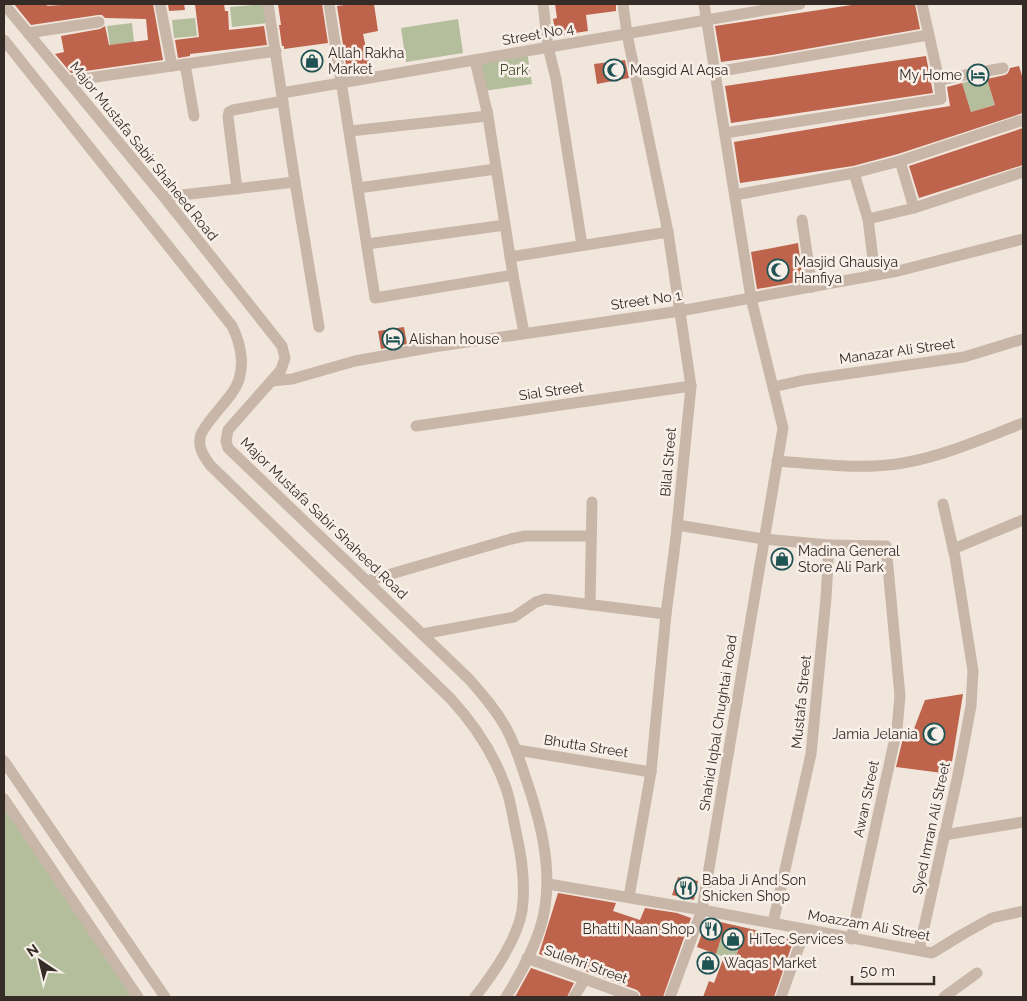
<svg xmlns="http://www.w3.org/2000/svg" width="1027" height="1001" viewBox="0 0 1027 1001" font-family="Raleway,sans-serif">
	<rect width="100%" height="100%" fill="#f0e6dc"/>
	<g fill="#b4be9d">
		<path d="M266 4 268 23 232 27 230 7Z"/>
		<path d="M195 18 197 36 174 38 172 20Z"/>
		<path d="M458 19 463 53 406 62 401 28Z"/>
		<path d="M132 23 134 42 110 45 107 26Z"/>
		<path d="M527 51 532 84 484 91 475 60Z"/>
		<path d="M986 76 995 105 971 112 962 83Z"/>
		<path d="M4 793 142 997H4Z"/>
		<path d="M722 935 742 939 734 961 716 954Z"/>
	</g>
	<g fill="#be634c">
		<path d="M14 4H50L46 6 76 4H153L163 60 71 73 55 54 64 52 61 36 100 29 105 26 109 45 148 40 146 19 105 18 102 15H98L31 25Z"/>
		<path d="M168 4H184L185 10 169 11Z"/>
		<path d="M195 4H224L225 11H228L229 30 264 26 267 45 190 54V56L178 58 175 40 199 37Z"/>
		<path d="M278 4H322L328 43 284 49V46H282L279 25H281Z"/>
		<path d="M353 4H374L378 31 363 34 370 67 347 71 337 6Z"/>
		<path d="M555 4H616V11L586 15 588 31 556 36 553 19 557 18Z"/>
		<path d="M858 4H915L920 29 772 55 721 62 715 26Z"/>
		<path d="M926 56 933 93 731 123 725 86Z"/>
		<path d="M625 60 629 78 597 84 594 64Z"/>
		<path d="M1019 66 1023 79V113L898 154 853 166 740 183 734 142 950 106 947 87 962 83 971 112 995 105 987 79 1005 75 1008 73 1010 68Z"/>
		<path d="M1023 128V165L919 198 909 166Z"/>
		<path d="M798 243 803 281 757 289 751 252Z"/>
		<path d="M404 327 407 344 381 349 378 331Z"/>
		<path d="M963 694 950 774 896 767 904 734H912L925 700Z"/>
		<path d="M678 877 698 881 694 900 672 895Z"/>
		<path d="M558 893 616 903 613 911 640 920 645 908 677 913 691 918 663 997H641L640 993 637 990 539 954Z"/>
		<path d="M707 919 794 939 774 997H703L709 981 714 983 724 957 734 961 742 940 722 935 716 954 697 947Z"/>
		<path d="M531 968 574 983 567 997H515Z"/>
	</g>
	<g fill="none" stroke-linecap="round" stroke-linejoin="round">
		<g stroke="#c8b6a9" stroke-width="11">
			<path d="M4 4 164 197 282 346 285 358 281 370 228 430 226 441 228 448 469 679C483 695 496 710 506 728 514 742 519 758 524 773 539 816 552 862 545 907 541 936 522 972 506 997"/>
			<path d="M160 4 172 66"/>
			<path d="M329 4 375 298 513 275 524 333"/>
			<path d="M543 4 548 47 556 79 582 245"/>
			<path d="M623 4 627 34 668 232 691 386 676 537 666 614 651 772 629 897"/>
			<path d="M28 33 99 22"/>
			<path d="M4 40 232 326C242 346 247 373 232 393 222 407 209 419 201 434 197 447 203 455 210 465L450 698C475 725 495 755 507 791 511 804 513 818 516 832 522 858 526 884 522 911 517 939 493 974 475 997"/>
			<path d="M185 64 194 116"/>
			<path d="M716 72 928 35"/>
			<path d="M939 80 1003 68"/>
			<path d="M68 81 276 51"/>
			<path d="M282 93 800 4"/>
			<path d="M487 110 513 275"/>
			<path d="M350 131 488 116 475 60"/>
			<path d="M725 133 941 99 939 80 922 4"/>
			<path d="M900 161 914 208"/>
			<path d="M854 173 868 219"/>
			<path d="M295 182 319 327"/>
			<path d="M358 188 496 169"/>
			<path d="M237 189 228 117 229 112 233 110 283 101"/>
			<path d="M735 195 854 173 900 161 1023 120"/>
			<path d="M164 197 295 182 268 4"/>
			<path d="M802 220 812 287"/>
			<path d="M367 244 505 225"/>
			<path d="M510 257 668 232"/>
			<path d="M875 275 868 219 914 208 1023 172"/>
			<path d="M272 381 292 379 355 361 433 347 680 311 898 271 1023 239"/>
			<path d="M773 387 804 380 964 357 1023 339"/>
			<path d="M416 426 691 386"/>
			<path d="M777 461C818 464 862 470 903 463 944 456 985 438 1023 423"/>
			<path d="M677 525 764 539 829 545 826 598 811 754 773 923"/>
			<path d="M829 545 886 546 900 696 897 729 851 939"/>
			<path d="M953 549 1023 520"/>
			<path d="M367 581 511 539 525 536H591"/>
			<path d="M590 605 592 502"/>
			<path d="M422 634 514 617 536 602 545 599 666 614"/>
			<path d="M517 750 651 772"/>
			<path d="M4 761 165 997"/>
			<path d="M4 799 138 997"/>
			<path d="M944 835 1023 822"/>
			<path d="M548 884 702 910 783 428 751 298 704 4"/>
			<path d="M919 950 958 775 971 706 973 671 955 557 943 504"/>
			<path d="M527 958 634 997"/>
			<path d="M574 997 585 979"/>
			<path d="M670 997 702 910 932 953 963 934 992 918 1023 911"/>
			<path d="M781 997 805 930"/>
			<path d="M944 997 977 973"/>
		</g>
	</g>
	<defs>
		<g id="shop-ring" transform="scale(1.125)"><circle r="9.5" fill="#f8f0e8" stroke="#205354" stroke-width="1.5"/><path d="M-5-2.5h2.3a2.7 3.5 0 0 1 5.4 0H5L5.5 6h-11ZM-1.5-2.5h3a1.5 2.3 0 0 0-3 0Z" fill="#205354"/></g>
		<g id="mosque-ring" transform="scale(1.125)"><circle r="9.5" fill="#f8f0e8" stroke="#205354" stroke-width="1.5"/><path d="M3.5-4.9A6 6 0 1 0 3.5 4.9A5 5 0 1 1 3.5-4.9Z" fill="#205354"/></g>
		<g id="hotel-ring" transform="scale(1.125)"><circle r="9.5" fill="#f8f0e8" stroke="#205354" stroke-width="1.5"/><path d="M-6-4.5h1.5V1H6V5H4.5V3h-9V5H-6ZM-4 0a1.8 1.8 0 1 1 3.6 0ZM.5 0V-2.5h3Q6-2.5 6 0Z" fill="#205354"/></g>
		<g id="restaurant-ring" transform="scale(1.125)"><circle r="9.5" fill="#f8f0e8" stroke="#205354" stroke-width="1.5"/><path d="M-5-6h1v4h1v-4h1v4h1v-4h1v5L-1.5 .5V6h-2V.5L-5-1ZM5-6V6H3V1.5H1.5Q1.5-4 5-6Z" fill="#205354"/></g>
	</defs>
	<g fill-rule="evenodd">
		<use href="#shop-ring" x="312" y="61"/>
		<use href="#mosque-ring" x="614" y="70"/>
		<use href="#hotel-ring" x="978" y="75"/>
		<use href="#mosque-ring" x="778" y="270"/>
		<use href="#hotel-ring" x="393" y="339"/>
		<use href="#shop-ring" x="782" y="559"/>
		<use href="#mosque-ring" x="934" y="734"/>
		<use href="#restaurant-ring" x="686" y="888"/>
		<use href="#restaurant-ring" x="711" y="929"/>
		<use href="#shop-ring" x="733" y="939"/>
		<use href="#shop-ring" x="708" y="963"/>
	</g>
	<g text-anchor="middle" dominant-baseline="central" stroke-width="5" stroke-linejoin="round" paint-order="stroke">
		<g font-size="14" fill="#352c28" stroke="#f8f0e8">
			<text transform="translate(538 34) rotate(-10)">Street No 4</text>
			<text transform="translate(144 151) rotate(51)">Major Mustafa Sabir Shaheed Road</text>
			<text transform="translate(646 300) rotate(-8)">Street No 1</text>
			<text transform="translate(897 351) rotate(-8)">Manazar Ali Street</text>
			<text transform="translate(551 391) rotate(-8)">Sial Street</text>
			<text transform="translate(668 462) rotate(-85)">Bilal Street</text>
			<text transform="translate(324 518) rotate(44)">Major Mustafa Sabir Shaheed Road</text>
			<text transform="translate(801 702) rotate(-84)">Mustafa Street</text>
			<text transform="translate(718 723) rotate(-81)">Shahid Iqbal Chughtai Road</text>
			<text transform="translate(586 746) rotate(9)">Bhutta Street</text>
			<text transform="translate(866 799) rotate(-78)">Awan Street</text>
			<text transform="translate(931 828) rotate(-78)">Syed Imran Ali Street</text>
			<text transform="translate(869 925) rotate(10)">Moazzam Ali Street</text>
			<text transform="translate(586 964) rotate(20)">Sulehri Street</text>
		</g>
		<g font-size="14" fill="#352c28" stroke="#f8f0e8" text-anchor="start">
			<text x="328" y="53">Allah Rakha<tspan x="328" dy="16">Market</tspan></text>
			<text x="630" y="70">Masgid Al Aqsa</text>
			<text x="962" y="75" text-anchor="end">My Home</text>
			<text x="794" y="262">Masjid Ghausiya<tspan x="794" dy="16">Hanfiya</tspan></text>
			<text x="409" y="339">Alishan house</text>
			<text x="798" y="551">Madina General<tspan x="798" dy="16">Store Ali Park</tspan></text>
			<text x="918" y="734" text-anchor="end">Jamia Jelania</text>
			<text x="702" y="880">Baba Ji And Son<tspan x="702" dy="16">Shicken Shop</tspan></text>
			<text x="695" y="929" text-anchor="end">Bhatti Naan Shop</text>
			<text x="749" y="939">HiTec Services</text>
			<text x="724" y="963">Waqas Market</text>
		</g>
		<g font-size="14" fill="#46522d" stroke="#f8f0e8">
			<text x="514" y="70">Park</text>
		</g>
	</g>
	<rect width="1027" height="1001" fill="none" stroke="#352c28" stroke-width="10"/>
	<g transform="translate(40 961) rotate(325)" stroke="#f8f0e8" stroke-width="4" paint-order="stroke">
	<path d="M0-4L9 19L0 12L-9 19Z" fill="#352c28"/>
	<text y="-8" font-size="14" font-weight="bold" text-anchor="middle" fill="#352c28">N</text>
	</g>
	<path d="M852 976v8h82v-8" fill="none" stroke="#352c28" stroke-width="2.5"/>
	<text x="860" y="976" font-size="15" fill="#352c28" stroke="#f8f0e8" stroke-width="4" paint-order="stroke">50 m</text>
</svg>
